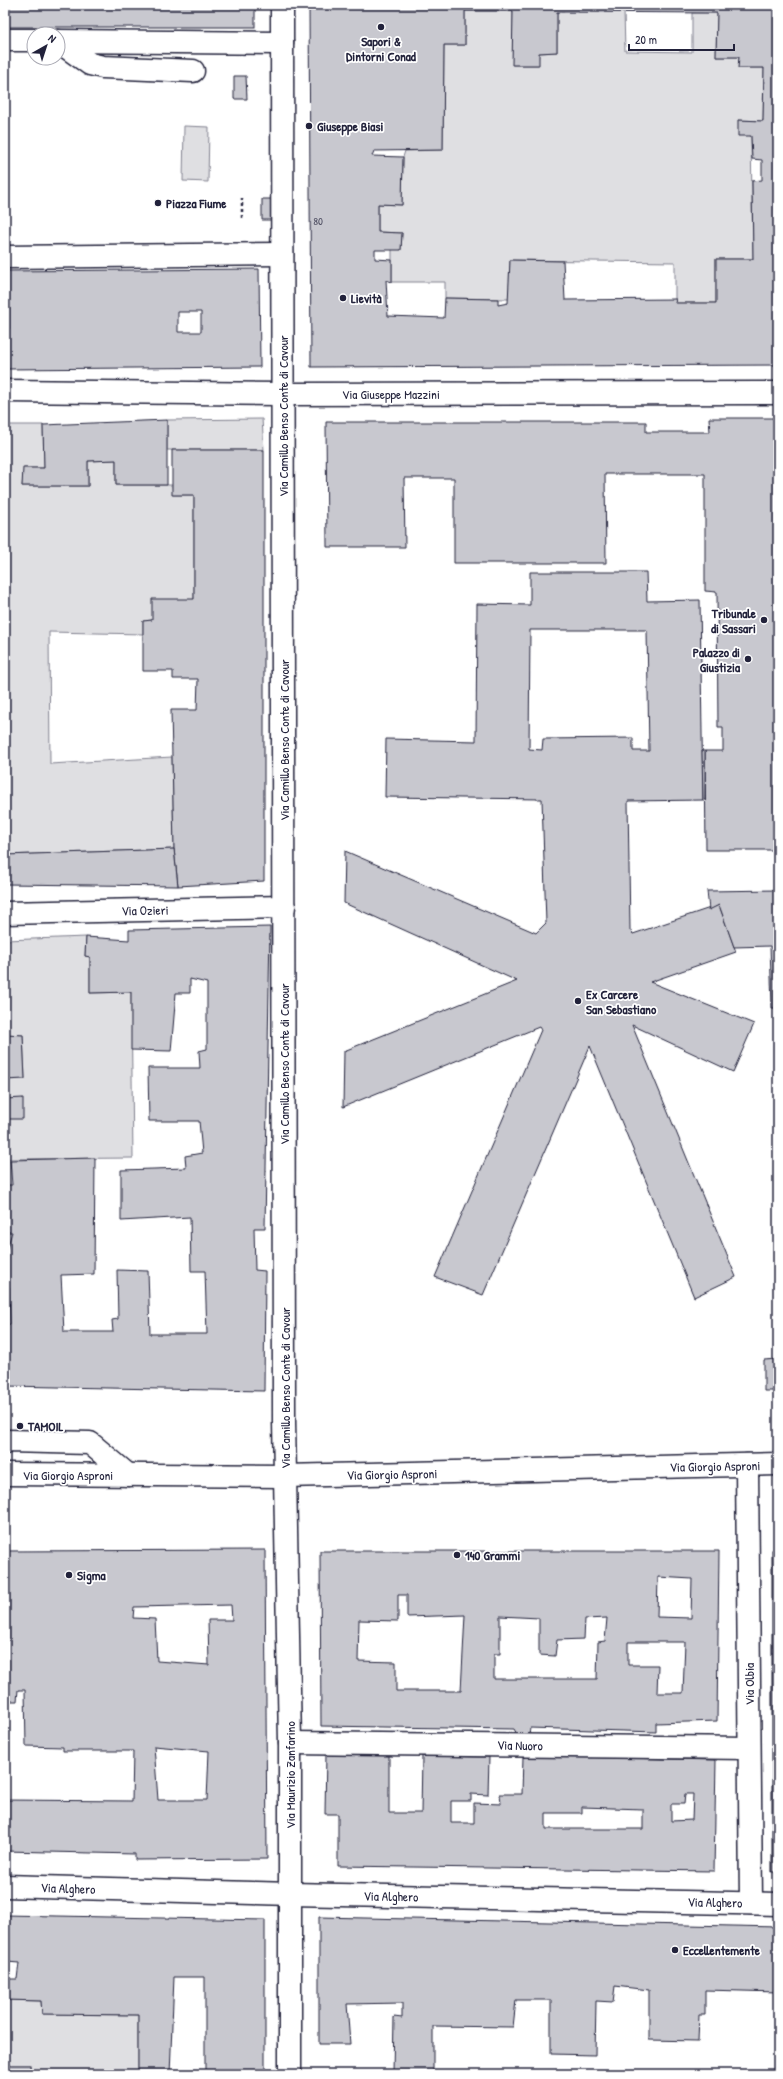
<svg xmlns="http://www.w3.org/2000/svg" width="783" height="2079" viewBox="0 0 783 2079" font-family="'Patrick Hand',sans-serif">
	<rect width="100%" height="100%" fill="#fff"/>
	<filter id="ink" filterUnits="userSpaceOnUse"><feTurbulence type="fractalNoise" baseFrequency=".025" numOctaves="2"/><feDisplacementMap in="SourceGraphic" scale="8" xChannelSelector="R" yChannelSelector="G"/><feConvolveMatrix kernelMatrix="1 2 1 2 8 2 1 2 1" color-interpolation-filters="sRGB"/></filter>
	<g filter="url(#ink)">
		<g fill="#dfdfe2" stroke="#80808e">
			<path d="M465 11H513V65H538L539 53 557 52V12L624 11 625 51 692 52V13H717L716 57H739V68H764L763 121 738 120 751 136 753 259H716V303H675V262L510 260 509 299 445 298V282H392V249H401L402 233 378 232V204L402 205 403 157 405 151 443 150 444 45H465Z"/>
			<path d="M184 126 209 127 208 182 183 181Z"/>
			<path d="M262 419 264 450H167V420Z"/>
			<path d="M5 425H43L44 468H24L22 486H88V461L116 460V485H172L173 495H194V599L152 620 143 621V634L49 632 50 764 172 757 174 849 5 855Z"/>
			<path d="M86 937 85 956 90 957V993L131 992 133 1158 5 1159V1080L25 1078 23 1035 5 1034V940Z"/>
			<path d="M5 2000 41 2001 42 2014 138 2015V2074H30V2065H5Z"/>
		</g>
		<g fill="#c8c8cf" stroke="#22223b" fill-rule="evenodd">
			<rect x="5" y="5" width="250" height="22"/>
			<path d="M309 5H778V365L311 367ZM465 11H513L512 65H539V53L557 52V12L717 13 716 57H739L738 68H764L763 121 738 120V136H751L752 159 762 160V180L752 181 753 259H716V303H675L676 299 565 300 563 261 510 260 508 303 498 305V299L445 298 444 318 388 316 386 280 392 282V260L375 259V250H401L402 233 378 232V204L402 205 403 157 372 156 374 151 443 150 444 45H465Z"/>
			<path d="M234 76H246L247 99H234Z"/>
			<path d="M262 199H274L273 220H262Z"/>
			<path d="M259 269 260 367 5 369V329H9V305H5V271ZM178 312H201V332H178Z"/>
			<path d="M709 418H778V850H706L705 751H723V727H718L717 592 705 591V474H605L606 563H454V478H404L405 547H327L326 422H646V432H710Z"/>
			<path d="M167 420V485H116V460L88 461V486H22L23 468H44L43 425Z"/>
			<path d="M172 450H264V881L178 886 174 849 171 710H197L198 679H173V671H143V621L152 620V599H194V495H172Z"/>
			<path d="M530 572H646L647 601 700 600 703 800 628 801 630 930 633 934 719 905 736 952 650 982 754 1024 733 1072 632 1025 736 1277 694 1297 590 1046 483 1295 435 1277 541 1030 539 1027 343 1107 344 1051 517 981 344 903 345 851 536 933 546 923 542 799 385 797 386 739 476 741 477 604 530 605ZM530 630H647L649 751H633V738L543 739 542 750 529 749Z"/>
			<path d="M702 751H705V800H703Z"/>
			<path d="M174 849 178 886 5 884V855Z"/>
			<path d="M778 890V1008H772L770 946 734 947 719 905 709 910 707 891Z"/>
			<path d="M270 927 265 1228H254L255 1270 265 1271 264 1391 5 1386V1325L10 1324 9 1287H5V1255L12 1232H5V1185H12L10 1160 95 1158 94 1274 61 1275 64 1332H113L112 1320 118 1319 117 1270 148 1271 150 1334H207L205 1271H191L190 1217 121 1221V1170L186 1168 185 1156 202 1153 199 1121H149L148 1068H200L199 1051 207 1049V983L190 979V993H176L171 1051 131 1050V992L90 993V957L85 956 86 937 129 940V930Z"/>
			<path d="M776 1013H778V1312Z"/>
			<path d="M5 1034 23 1035 25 1079 5 1080Z"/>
			<path d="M23 1098V1119H5V1099Z"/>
			<path d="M778 1359V1391H764V1360Z"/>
			<path d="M265 1550 267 1859 135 1860V1854L5 1851V1800L132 1801 133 1751H63V1747L26 1746 25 1690H18L17 1701H5V1551ZM231 1605 232 1620H208L209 1665 157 1661 155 1619 133 1618 134 1607ZM154 1746 209 1751 207 1800H158Z"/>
			<rect x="772" y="1550" width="6" height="322"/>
			<path d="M320 1551H719L717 1721 656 1723V1732L530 1728 529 1735 518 1736 514 1729 321 1726ZM658 1577 692 1579 691 1618 657 1617ZM398 1595H407V1617L465 1615 461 1691H396V1662L358 1661 359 1620 398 1621ZM500 1616 539 1618V1655L555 1656 557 1640 584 1639 585 1619 607 1618 605 1641 598 1642 597 1679H494V1654H500ZM628 1642H685L683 1693H657L658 1665H628Z"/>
			<path d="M326 1753 389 1754V1813H421L422 1756 489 1757 488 1795 471 1794V1801H451V1823H474V1803L501 1804 500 1794H522L523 1756 716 1760 714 1871 338 1866V1814H325ZM685 1794H693L692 1820 671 1821V1804H684ZM582 1807 643 1809V1829H546V1813H582Z"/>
			<path d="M5 1915 265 1920V2074H205V1977H174L170 2074H138V2015L42 2014 41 2001 5 2000V1979H17L19 1963 7 1962 5 1977Z"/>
			<path d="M319 1917 778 1927V1992L705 1990V2015H699L698 2041 649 2040V1990L615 1986 613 2002 596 2001 595 2055 551 2054V2000H516L513 2027 433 2026V2073L393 2074 394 2017 402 2018V2003L347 2004 350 2044H319Z"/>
			<rect x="5" y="2065" width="25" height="9"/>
		</g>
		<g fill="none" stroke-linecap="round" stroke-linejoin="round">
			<g stroke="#22223b" stroke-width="25">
				<g id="minor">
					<path d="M282 5 284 1421 290 1743V2074"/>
					<path d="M5 40H34"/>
					<path d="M58 41 282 43"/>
					<path d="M58 41 90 64 103 67 193 71"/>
					<path d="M5 257 282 254"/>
					<path d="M5 391 283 394 778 393"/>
					<path d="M5 913 284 907"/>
					<path d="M5 1443 7 1441 90 1443 128 1475"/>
					<path d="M747 1465 751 1903"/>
					<path d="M5 1474 285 1476 778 1464"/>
					<path d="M290 1743 749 1748"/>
					<path d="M5 1886 290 1894 778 1904"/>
				</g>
			</g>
			<path stroke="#22223b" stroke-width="2.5" stroke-dasharray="3 3" stroke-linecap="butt" d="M242 218V198"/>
			<use href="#minor" stroke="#fff" stroke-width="22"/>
		</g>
	</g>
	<g fill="#22223b" stroke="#fff" stroke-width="1.5">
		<circle cx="381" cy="27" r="4"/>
		<circle cx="309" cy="126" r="4"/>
		<circle cx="158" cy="203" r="4"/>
		<circle cx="343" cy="298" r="4"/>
		<circle cx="764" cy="620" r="4"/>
		<circle cx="748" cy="659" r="4"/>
		<circle cx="578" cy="1001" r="4"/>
		<circle cx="20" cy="1426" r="4"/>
		<circle cx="457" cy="1555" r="4"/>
		<circle cx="69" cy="1575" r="4"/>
		<circle cx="675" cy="1950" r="4"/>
	</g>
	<g text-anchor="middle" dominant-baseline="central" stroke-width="3.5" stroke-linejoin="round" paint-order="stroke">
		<g font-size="11" fill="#4c4c60">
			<text x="318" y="221">80</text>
		</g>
		<g font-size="13" font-weight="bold" fill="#22223b" stroke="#fff" text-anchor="start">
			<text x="381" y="41" text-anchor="middle">Sapori &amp;<tspan x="381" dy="15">Dintorni Conad</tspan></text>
			<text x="317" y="126">Giuseppe Biasi</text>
			<text x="166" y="203">Piazza Fiume</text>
			<text x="351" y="298">Lievità</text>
			<text x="756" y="613" text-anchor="end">Tribunale<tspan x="756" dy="15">di Sassari</tspan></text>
			<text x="740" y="652" text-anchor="end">Palazzo di<tspan x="740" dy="15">Giustizia</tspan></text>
			<text x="586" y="994">Ex Carcere<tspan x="586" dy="15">San Sebastiano</tspan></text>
			<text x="28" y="1426">TAMOIL</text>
			<text x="465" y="1555">140 Grammi</text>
			<text x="77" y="1575">Sigma</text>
			<text x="683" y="1950">Eccellentemente</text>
		</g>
		<g font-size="13" fill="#22223b" stroke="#fff">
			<text x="391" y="394">Via Giuseppe Mazzini</text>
			<text transform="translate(283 416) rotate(-90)">Via Camillo Benso Conte di Cavour</text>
			<text transform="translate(284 740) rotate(-90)">Via Camillo Benso Conte di Cavour</text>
			<text transform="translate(145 910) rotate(-1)">Via Ozieri</text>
			<text transform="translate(284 1064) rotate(-90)">Via Camillo Benso Conte di Cavour</text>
			<text transform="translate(285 1388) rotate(-90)">Via Camillo Benso Conte di Cavour</text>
			<text transform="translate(715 1466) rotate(-1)">Via Giorgio Asproni</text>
			<text transform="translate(392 1474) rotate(-1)">Via Giorgio Asproni</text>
			<text x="68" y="1475">Via Giorgio Asproni</text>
			<text transform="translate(749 1684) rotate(-90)">Via Olbia</text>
			<text transform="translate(520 1745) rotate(1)">Via Nuoro</text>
			<text transform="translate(290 1775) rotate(-90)">Via Maurizio Zanfarino</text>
			<text transform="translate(68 1888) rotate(2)">Via Alghero</text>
			<text transform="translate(391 1896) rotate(1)">Via Alghero</text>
			<text transform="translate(715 1902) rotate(1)">Via Alghero</text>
		</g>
	</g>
	<rect width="783" height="2079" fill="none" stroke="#fff" stroke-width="20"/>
	<rect x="10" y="10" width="763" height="2059" fill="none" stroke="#22223b" stroke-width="1.5" filter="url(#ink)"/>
	<g transform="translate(46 46) rotate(39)"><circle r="19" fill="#ffffff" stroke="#a7a7b1"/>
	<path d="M0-3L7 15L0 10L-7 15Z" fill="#22223b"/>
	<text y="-6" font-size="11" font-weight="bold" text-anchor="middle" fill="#22223b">N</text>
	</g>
	<path d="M629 44v6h105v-6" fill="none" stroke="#22223b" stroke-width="2"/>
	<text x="635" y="44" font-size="12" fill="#22223b" stroke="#ffffff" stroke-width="3" paint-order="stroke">20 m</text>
</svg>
